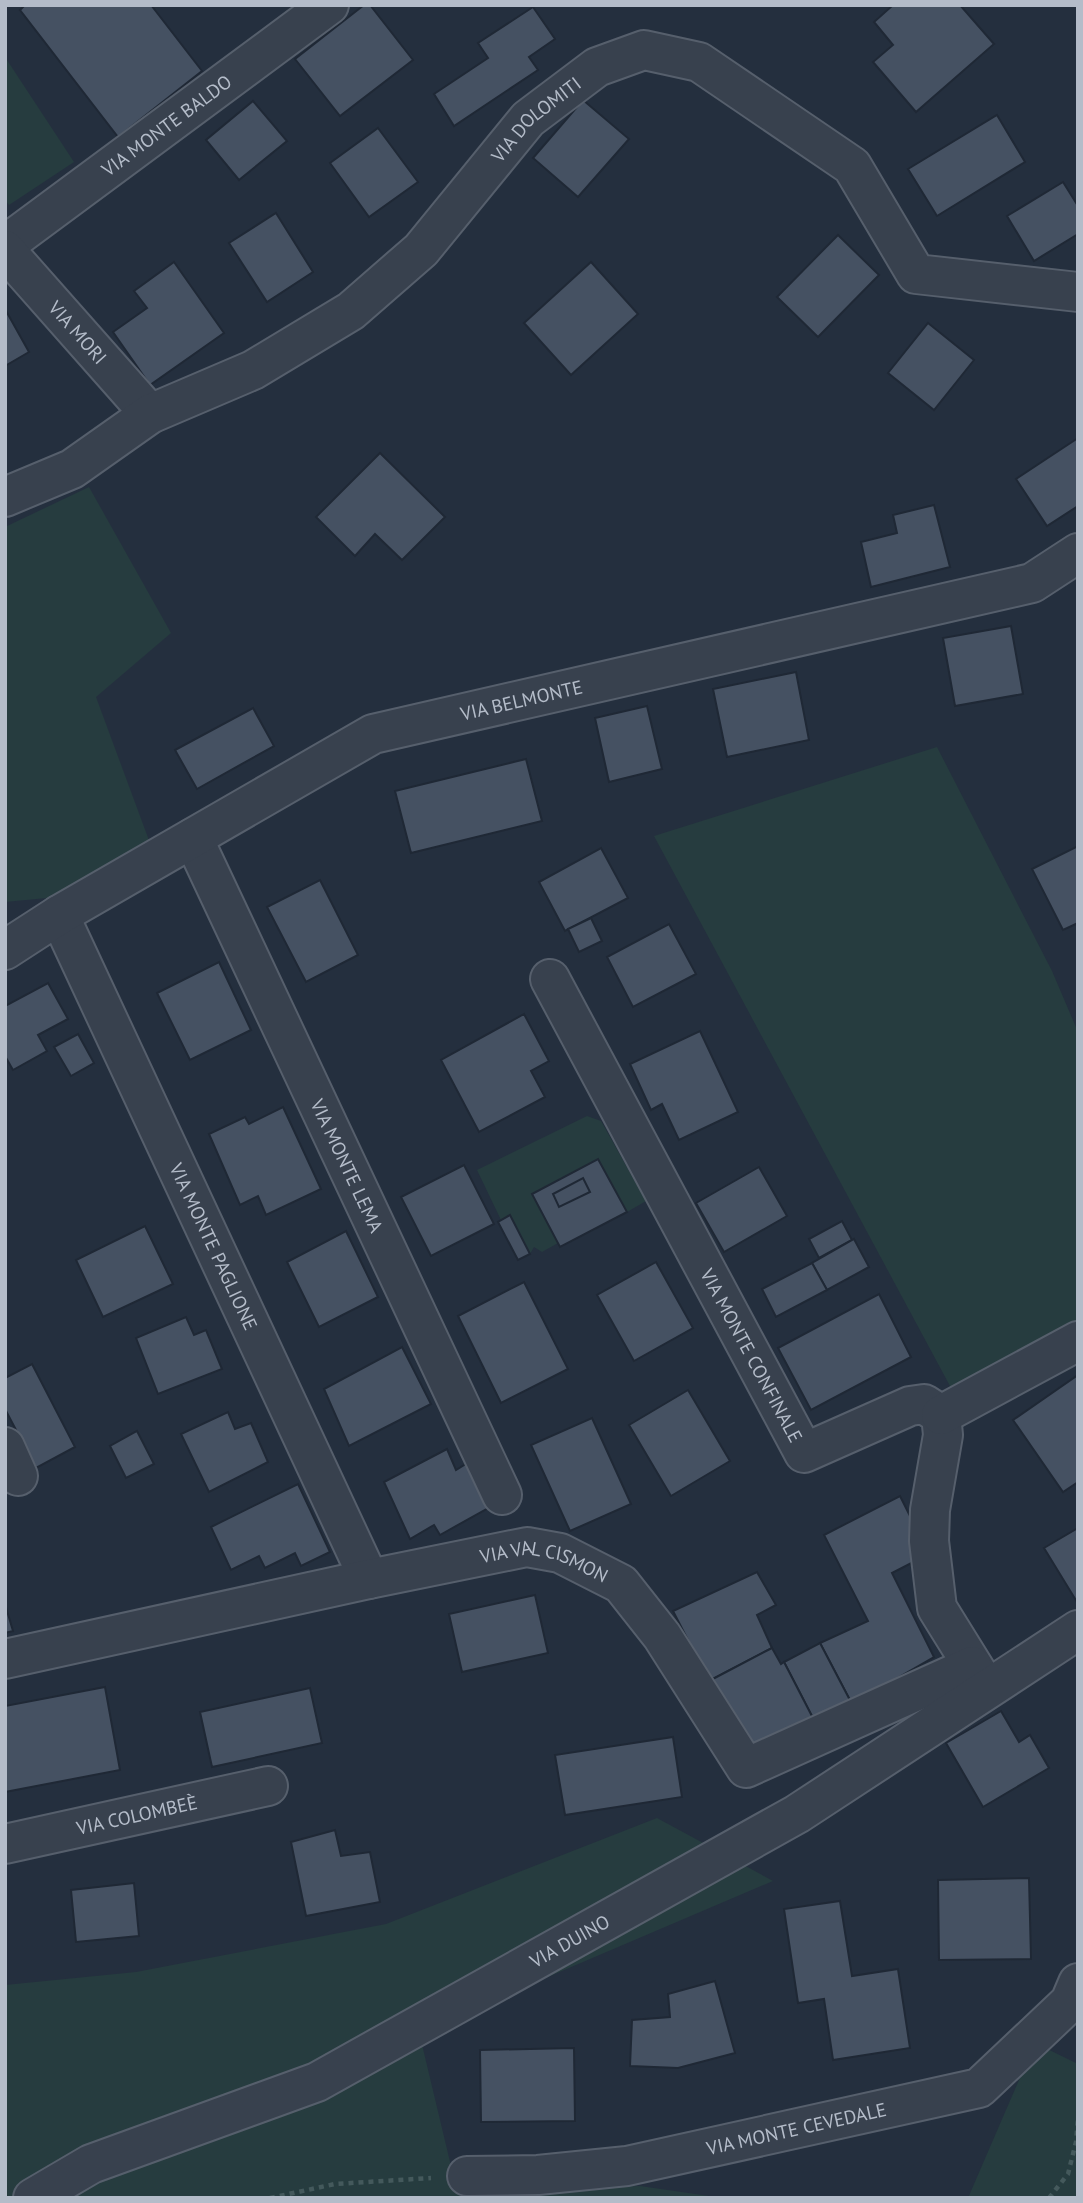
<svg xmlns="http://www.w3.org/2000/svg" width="1083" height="2203" viewBox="0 0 1083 2203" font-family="'PT Sans',sans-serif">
	<rect width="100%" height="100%" fill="#242f3e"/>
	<g fill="#263c3f">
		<path d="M5 57 74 162 9 205 5 200Z"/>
		<path d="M89 487 171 633 96 697 150 843 72 891 47 898 5 902V527Z"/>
		<path d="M937 747 1052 971 1078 1032V1329L957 1399 654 836Z"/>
		<path d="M587 1116 601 1121 646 1201 627 1212 598 1159 532 1194 558 1243 542 1252 534 1247 530 1254 510 1215 501 1220 477 1170Z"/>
		<path d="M657 1818 773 1881 419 2032 457 2191 640 2186 723 2198H5V1985L136 1972 386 1924Z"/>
		<path d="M1035 2043 1078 2064V2198H968Z"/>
	</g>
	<g fill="#455162" stroke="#1f2835" stroke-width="2">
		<path d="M25 5H151L202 71 118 137 20 10Z"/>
		<path d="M364 5H370L413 60 340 116 295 59Z"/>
		<path d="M893 5H960L994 44 916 112 873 62 893 45 874 22Z"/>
		<path d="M533 7 555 39 529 57 538 70 454 126 434 94 488 58 478 43Z"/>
		<path d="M583 100 629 139 578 197 533 158Z"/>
		<path d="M253 101 287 141 239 180 206 140Z"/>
		<path d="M997 115 1025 162 937 216 908 169Z"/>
		<path d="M378 128 418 182 369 217 330 163Z"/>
		<path d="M1063 182 1078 206V234L1034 261 1007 216Z"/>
		<path d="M276 213 313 272 267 302 229 243Z"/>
		<path d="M838 235 879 275 818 337 777 297Z"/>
		<path d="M174 262 224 333 150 385 113 332 147 308 134 291Z"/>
		<path d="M591 262 638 314 571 375 524 323Z"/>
		<path d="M5 309 29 352 5 366Z"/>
		<path d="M928 323 974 360 934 410 888 373Z"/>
		<path d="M1078 438V506L1047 526 1016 479Z"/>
		<path d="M380 453 445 517 402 560 375 534 355 556 316 517Z"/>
		<path d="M934 505 950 567 871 587 861 542 897 533 893 515Z"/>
		<path d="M1011 626 1023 694 955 706 943 638Z"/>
		<path d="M796 672 809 740 727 757 713 689Z"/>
		<path d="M647 706 662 769 609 782 595 718Z"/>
		<path d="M253 708 274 746 197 789 175 750Z"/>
		<path d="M526 759 542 821 411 853 395 791Z"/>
		<path d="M1078 846V923L1063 930 1032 869Z"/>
		<path d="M601 848 628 898 565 931 539 882Z"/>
		<path d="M320 880 358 955 306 982 267 907Z"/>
		<path d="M591 918 602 941 579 952 568 929Z"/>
		<path d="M669 924 696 974 633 1007 607 957Z"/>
		<path d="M219 962 251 1030 190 1060 157 993Z"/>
		<path d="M48 983 68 1019 38 1035 47 1051 13 1070 5 1056V1006Z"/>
		<path d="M524 1014 549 1061 531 1071 545 1097 479 1132 441 1060Z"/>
		<path d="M700 1031 738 1112 679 1140 662 1104 651 1110 630 1064Z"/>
		<path d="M78 1034 94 1063 71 1076 54 1047Z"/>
		<path d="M283 1107 321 1189 266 1215 258 1196 240 1205 209 1134 245 1117 249 1124Z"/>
		<path d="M598 1159 627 1212 560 1247 532 1194Z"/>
		<path d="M464 1165 494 1224 431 1256 401 1197Z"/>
		<path d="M759 1167 787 1216 724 1252 696 1203Z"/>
		<path d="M583 1178 590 1192 559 1207 553 1194Z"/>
		<path d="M510 1215 530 1254 518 1260 498 1222Z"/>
		<path d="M842 1221 852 1240 819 1258 809 1239Z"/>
		<path d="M145 1226 173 1284 103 1317 76 1260Z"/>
		<path d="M346 1231 378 1297 319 1327 287 1262Z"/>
		<path d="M854 1239 869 1267 827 1290 812 1263Z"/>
		<path d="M656 1262 693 1328 634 1361 597 1295Z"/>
		<path d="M812 1263 827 1290 776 1317 762 1289Z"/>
		<path d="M524 1282 568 1369 501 1403 458 1316Z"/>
		<path d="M879 1294 911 1357 811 1410 778 1348Z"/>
		<path d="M186 1317 194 1335 206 1330 222 1369 158 1394 136 1338Z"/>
		<path d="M402 1347 431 1404 349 1446 324 1389Z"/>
		<path d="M32 1364 75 1447 36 1468 5 1409V1378Z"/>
		<path d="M1078 1375V1482L1063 1492 1013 1420Z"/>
		<path d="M688 1390 730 1461 671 1496 629 1425Z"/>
		<path d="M228 1412 235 1429 251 1423 268 1462 209 1492 181 1434Z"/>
		<path d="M592 1418 631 1504 570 1531 531 1445Z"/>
		<path d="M137 1431 154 1464 126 1478 110 1446Z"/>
		<path d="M447 1449 456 1470 469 1462 490 1507 440 1535 434 1525 410 1539 384 1482Z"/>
		<path d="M298 1484 330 1552 301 1566 295 1553 265 1568 259 1556 231 1570 211 1527Z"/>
		<path d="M900 1496 929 1554 892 1573 934 1657 852 1704 820 1643 868 1621 824 1535Z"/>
		<path d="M1078 1528V1601L1077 1602 1044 1548Z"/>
		<path d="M757 1572 776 1605 757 1615 772 1648 709 1681 673 1611Z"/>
		<path d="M535 1595 548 1653 462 1672 449 1614Z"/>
		<path d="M5 1604 13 1631 5 1633Z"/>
		<path d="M820 1643 852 1704 815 1722 784 1662Z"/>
		<path d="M772 1648 781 1664 784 1662 815 1722 748 1757 709 1681Z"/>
		<path d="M105 1687 120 1770 5 1792V1706Z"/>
		<path d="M310 1688 322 1743 212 1767 200 1712Z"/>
		<path d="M1001 1711 1019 1742 1030 1735 1049 1768 983 1807 946 1743Z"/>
		<path d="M673 1737 682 1797 565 1815 555 1755Z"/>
		<path d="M335 1830 341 1856 370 1852 380 1902 306 1916 291 1842Z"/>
		<path d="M1029 1878 1031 1959 939 1960 938 1880Z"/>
		<path d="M134 1883 139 1936 76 1942 71 1890Z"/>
		<path d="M840 1901 852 1976 898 1969 910 2048 833 2060 824 1999 798 2003 784 1909Z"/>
		<path d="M715 1981 735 2053 678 2068 630 2066 632 2020 670 2017 668 1994Z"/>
		<path d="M574 2048 575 2121 481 2122 480 2050Z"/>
	</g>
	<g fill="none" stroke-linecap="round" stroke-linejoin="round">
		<g stroke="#565f6c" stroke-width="42">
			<g id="minor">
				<path id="s1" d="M5 245 329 5"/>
				<path id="s2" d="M5 250 150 414"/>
				<path id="s3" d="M5 497 72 469 150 414 253 370 351 311 421 250 528 119 597 67 644 50 699 62 852 166 916 274 1078 292"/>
				<path id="s4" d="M193 838 502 1495"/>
				<path id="s5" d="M59 915 369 1579"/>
				<path id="s6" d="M5 950 59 915 373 734 1032 583 1078 553"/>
				<path id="s7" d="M550 979 804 1453 910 1406 924 1404 941 1415 943 1435 930 1510 929 1541 937 1608 986 1687"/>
				<path d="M941 1415 1078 1341"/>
				<path d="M5 1447 18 1476"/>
				<path id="s8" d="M5 1659 369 1579 527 1547 560 1553 621 1584 662 1636 746 1768 972 1666"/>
				<path id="s9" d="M5 1844 268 1786"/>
				<path id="s10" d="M467 2176 538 2175 627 2166 979 2088 1070 2002 1078 1983"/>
				<path id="s11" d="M33 2198 91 2164 317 2082 797 1814 1078 1630"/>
			</g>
		</g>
		<g stroke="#44595c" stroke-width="4.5" stroke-dasharray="5 5" stroke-linecap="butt">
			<path d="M270 2198 335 2184 431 2178"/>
			<path d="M1049 2198 1068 2174 1076 2142 1078 2119"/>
		</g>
		<use href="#minor" stroke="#38414e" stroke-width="38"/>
	</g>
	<g text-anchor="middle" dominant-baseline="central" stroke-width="7" stroke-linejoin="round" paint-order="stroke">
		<g font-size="19" fill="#b4bcc9" stroke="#1d2633">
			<text stroke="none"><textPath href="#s3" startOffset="662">VIA DOLOMITI</textPath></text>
			<text stroke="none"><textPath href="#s1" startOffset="201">VIA MONTE BALDO</textPath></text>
			<text stroke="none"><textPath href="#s2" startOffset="110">VIA MORI</textPath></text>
			<text stroke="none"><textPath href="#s6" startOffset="579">VIA BELMONTE</textPath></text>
			<text stroke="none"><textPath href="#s4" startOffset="362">VIA MONTE LEMA</textPath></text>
			<text stroke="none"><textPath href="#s5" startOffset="366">VIA MONTE PAGLIONE</textPath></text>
			<text stroke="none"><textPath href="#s7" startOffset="427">VIA MONTE CONFINALE</textPath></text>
			<text stroke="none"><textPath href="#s8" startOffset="553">VIA VAL CISMON</textPath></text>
			<text stroke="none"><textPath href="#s9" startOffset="135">VIA COLOMBEÈ</textPath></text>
			<text stroke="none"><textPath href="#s11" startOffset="597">VIA DUINO</textPath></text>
			<text stroke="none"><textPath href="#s10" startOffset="334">VIA MONTE CEVEDALE</textPath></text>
		</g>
	</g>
	<rect width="1083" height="2203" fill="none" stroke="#b4bcc9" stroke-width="14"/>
</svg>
